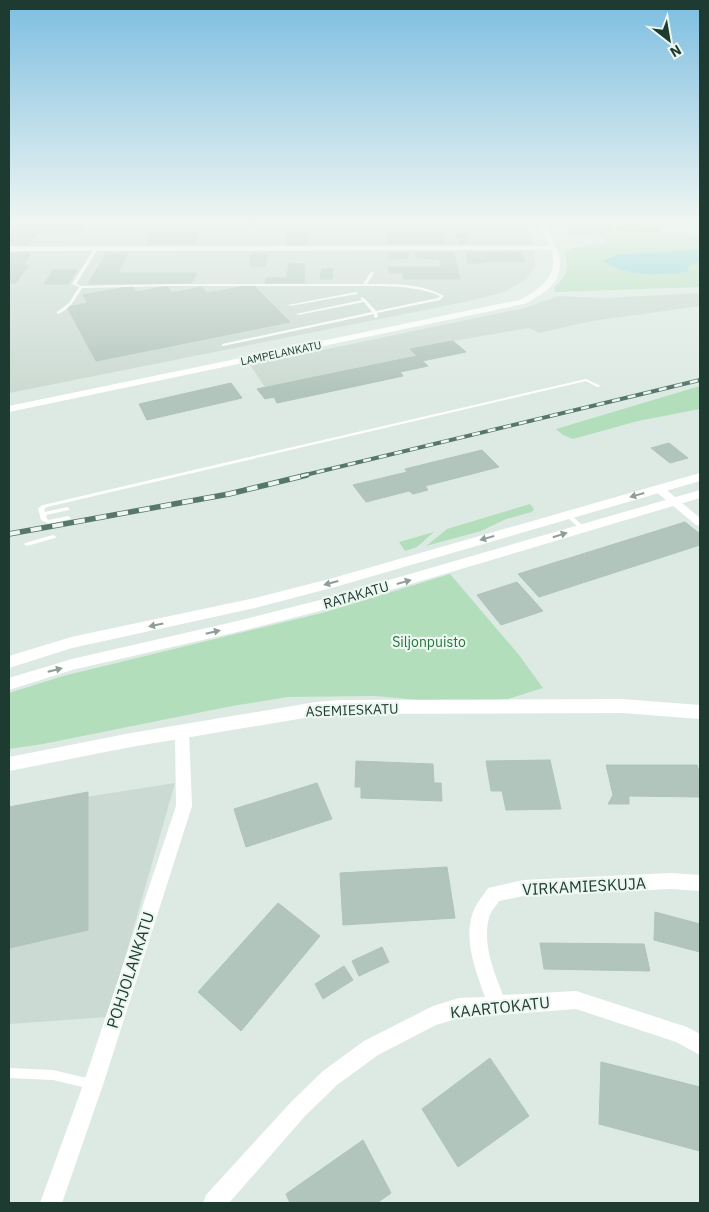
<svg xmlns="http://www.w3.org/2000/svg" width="709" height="1212" viewBox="0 0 709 1212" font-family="'IBM Plex Sans',sans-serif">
	<rect width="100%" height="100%" fill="#ddeae3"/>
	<g fill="#cbdad2">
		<path d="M9 221H522L533 245 9 246Z"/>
		<path d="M534 250 535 266 526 280 504 292 465 302 9 393V251Z"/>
		<path d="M700 293V306L592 321 539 333 529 328 453 341 410 349 417 356 265 387 250 365 525 308 558 296 603 298Z"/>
		<path d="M175 783 108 1017 9 1024V809Z"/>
	</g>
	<g fill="#b3debc">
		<path d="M567 228 693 234 700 238V250L618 254 603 261 613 267 665 275 689 265 700 263V287L555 292 554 288C567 275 570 269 564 252L573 248 607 243 603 238 569 235Z"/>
		<path d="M700 386V409L638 421 573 439 563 435 556 429Z"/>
		<path d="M530 504 534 509 532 512 506 519 481 531 426 546 447 529Z"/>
		<path d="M434 532 417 547 405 551 399 542Z"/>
		<path d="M450 574 519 655 543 688 508 699 471 702 418 700 375 696 288 697 232 706 43 744 9 749V693L63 676 326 612Z"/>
	</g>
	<path fill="#7eced6" d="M693 250H700V263L689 265 687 272C660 276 626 277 603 261L618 254Z"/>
	<g fill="#b2c5bc" stroke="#afc4ba">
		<path d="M9 221H88L80 233H37L28 244H9Z"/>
		<path d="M139 221H177L173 227H113L114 223H137Z"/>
		<path d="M184 221H238L236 226H182Z"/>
		<path d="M250 221H306V227H248Z"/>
		<rect x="355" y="221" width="17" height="5"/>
		<path d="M388 221H437V224H389Z"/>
		<path d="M485 221H507L509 226H489V228H475L474 226H455L453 223 486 222Z"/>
		<path d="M569 223 610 225 611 229 569 227Z"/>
		<path d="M616 225 657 227 659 232 617 230Z"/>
		<path d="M152 232H200L195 244H146Z"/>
		<path d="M288 232H308L307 245H286Z"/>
		<path d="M387 232H443L445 244 387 243Z"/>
		<path d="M456 234H466L468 243H459Z"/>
		<path d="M510 252 522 253 525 262H482L478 253Z"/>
		<path d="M31 253 23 265H29L16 283H9V254Z"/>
		<path d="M389 253H408V258L389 259Z"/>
		<path d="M415 253H454L460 279H404L403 273H390L388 267H442L439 259 417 258Z"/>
		<path d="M466 253H478L482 263H468Z"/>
		<path d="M106 254H127L118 273H197L191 283 88 284Z"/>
		<path d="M251 254H268L265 266H250Z"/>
		<path d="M289 263 305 264 304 283H265L266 278H287Z"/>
		<path d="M322 269H333L332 279H320Z"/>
		<path d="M53 270H77L68 284H44Z"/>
		<path d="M253 285 290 322 96 361 67 307 88 303 83 295 132 286 137 292 167 286 172 293 202 287 207 293Z"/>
		<path d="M453 341 466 352 422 361 410 349Z"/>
		<path d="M417 356 428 366 400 372 403 376 277 403 274 397 265 399 257 389Z"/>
		<path d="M231 383 242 398 147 420 139 404Z"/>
		<path d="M669 443 688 458 670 463 651 448Z"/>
		<path d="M482 450 499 467 425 486 428 490 413 494 409 491 366 502 353 485 407 472 405 469Z"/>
		<path d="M685 522 700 534V545L539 597 518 574Z"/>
		<path d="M517 582 543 611 501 625 477 595Z"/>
		<path d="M550 760 561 809 506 810 502 791H491L486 761Z"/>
		<path d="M356 761 433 764 434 783H441L442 801 361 798V787H355Z"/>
		<path d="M606 765H697L700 774V797L629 796V804H608L613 795Z"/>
		<path d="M317 783 332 819 246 847 234 809Z"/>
		<path d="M88 792V930L9 948V807Z"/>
		<path d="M447 867 455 918 343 925 340 873Z"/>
		<path d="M278 903 320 936 241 1031 198 992Z"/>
		<path d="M655 912 700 924V952L654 940Z"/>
		<path d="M540 943 644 944 650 971 544 969Z"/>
		<path d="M382 947 389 962 359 976 352 961Z"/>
		<path d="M344 966 353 980 323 999 315 984Z"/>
		<path d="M490 1058 529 1116 458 1167 422 1109Z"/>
		<path d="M601 1062 700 1087V1151L599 1124Z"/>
		<path d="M363 1140 391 1193 377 1203H290L286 1194Z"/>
	</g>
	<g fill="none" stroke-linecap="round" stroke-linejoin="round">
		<g fill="#fff" fill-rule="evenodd">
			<path d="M96 248 98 249 76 284 82 286 171 284H363L371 272H372L374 273 367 284C392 284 422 283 444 296L440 300 377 313 378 317 376 318 374 317V314L223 346H222V344L372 312 364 302 298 315 296 314 362 300 360 298 362 297 366 300 376 311 438 298 440 296C422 288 403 287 384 286H171L82 288C76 298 69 311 57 314V312L69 303 79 287 72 284 94 249Z"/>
			<path d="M356 292 358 293 357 294 290 306 288 305Z"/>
			<path d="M586 379 601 386 597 387 586 381 47 507 44 509 45 512 67 507 70 509 69 510 46 515 47 519 49 520 68 516 71 518 70 519 49 524 41 520 38 508 43 505Z"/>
			<path d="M568 513 570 514 585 528 586 529 585 530H581L566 516 565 515Z"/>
			<path d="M53 535 55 536 56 537 55 538 27 546 24 544 25 543Z"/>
			<path d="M9 1068 53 1070 91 1079 95 1080 96 1084 95 1088 91 1089 53 1080 9 1078Z"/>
		</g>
		<g fill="#fff" fill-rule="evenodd">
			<path d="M537 221H543C565 260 572 281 524 304L9 412V406L519 300C539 291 560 275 551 250L9 251V247L550 246Z"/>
			<path d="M659 486 663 487 700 518V526L696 525 655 491 654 489 655 487Z"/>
			<path d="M182 726 187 728 189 732 192 806 103 1085 62 1203H40L83 1085 176 806 175 732 177 728Z"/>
			<path d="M671 873 700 875V891L671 889 523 896 499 901C496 906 490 912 489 918 482 943 494 972 503 995L576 991 687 1027 700 1034V1055L676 1042 576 1009 459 1018 436 1025 378 1055 337 1085 305 1116 229 1203H203L206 1195 291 1102 323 1071 364 1041 433 1006 459 998 485 997C476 972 464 942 472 915 475 905 482 897 488 888L523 880Z"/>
		</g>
		<g fill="#fff" fill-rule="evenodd">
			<path d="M700 473V481L335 587 255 608 72 648 9 668V656L71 637 255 598 333 578Z"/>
			<path d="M700 490V498L320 611 233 633 72 670 9 690V678L72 659 233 622 320 600Z"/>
			<path d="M622 699 700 705V719L622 713 340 714 316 716 131 747 9 771V757L131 733 316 702 340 700Z"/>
		</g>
		<g stroke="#57776d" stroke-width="4">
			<path id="rail-far1" d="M301 476 700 380"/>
		</g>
		<g stroke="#57776d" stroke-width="5.5">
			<path id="rail" d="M9 534 229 494 307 475"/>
		</g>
		<use href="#rail-far1" stroke="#edf7f1" stroke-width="2.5" stroke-dasharray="8" stroke-linecap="butt"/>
		<use href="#rail" stroke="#edf7f1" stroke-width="4" stroke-dasharray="11" stroke-linecap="butt"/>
	</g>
	<defs><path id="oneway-solid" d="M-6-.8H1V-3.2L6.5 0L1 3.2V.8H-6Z" transform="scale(1.25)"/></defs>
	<g fill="#8e9d98">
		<use href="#oneway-solid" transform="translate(637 495) rotate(164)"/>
		<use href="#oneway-solid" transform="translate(560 535) rotate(-17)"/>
		<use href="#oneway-solid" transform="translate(487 538) rotate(164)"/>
		<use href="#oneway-solid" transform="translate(404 582) rotate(-16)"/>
		<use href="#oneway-solid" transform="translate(331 583) rotate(165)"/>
		<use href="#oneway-solid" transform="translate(156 625) rotate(168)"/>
		<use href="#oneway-solid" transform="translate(213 632) rotate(-13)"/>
		<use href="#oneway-solid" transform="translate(55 670) rotate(-14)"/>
	</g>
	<linearGradient id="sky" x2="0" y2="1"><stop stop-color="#7dbee1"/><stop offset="0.57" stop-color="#f0f6f2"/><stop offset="1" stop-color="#f0f6f2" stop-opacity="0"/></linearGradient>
	<rect width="709" height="390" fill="url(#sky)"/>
	<g text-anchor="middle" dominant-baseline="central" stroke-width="4.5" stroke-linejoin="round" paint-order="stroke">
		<g font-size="11" fill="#1d3b31" stroke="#edf7f1">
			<text transform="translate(281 353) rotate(-12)">LAMPELANKATU</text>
		</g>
		<g font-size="14" fill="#1d3b31" stroke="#edf7f1">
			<text transform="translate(356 595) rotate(-16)">RATAKATU</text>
			<text transform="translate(352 710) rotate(-2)">ASEMIESKATU</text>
		</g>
		<g font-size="14" fill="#24753e" stroke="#edf7f1">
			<text x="429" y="642">Siljonpuisto</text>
		</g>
		<g font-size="16" fill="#1d3b31" stroke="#edf7f1">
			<text transform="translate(584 886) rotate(-3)">VIRKAMIESKUJA</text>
			<text transform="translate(130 970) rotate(-72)">POHJOLANKATU</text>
			<text transform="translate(500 1007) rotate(-6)">KAARTOKATU</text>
		</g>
	</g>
	<rect width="709" height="1212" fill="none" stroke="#1d3b31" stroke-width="20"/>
	<g transform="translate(669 40) rotate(149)" stroke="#edf7f1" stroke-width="4" paint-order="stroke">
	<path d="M0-4L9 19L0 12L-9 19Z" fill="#1d3b31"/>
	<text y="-8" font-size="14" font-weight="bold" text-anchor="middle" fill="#1d3b31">N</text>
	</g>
</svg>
